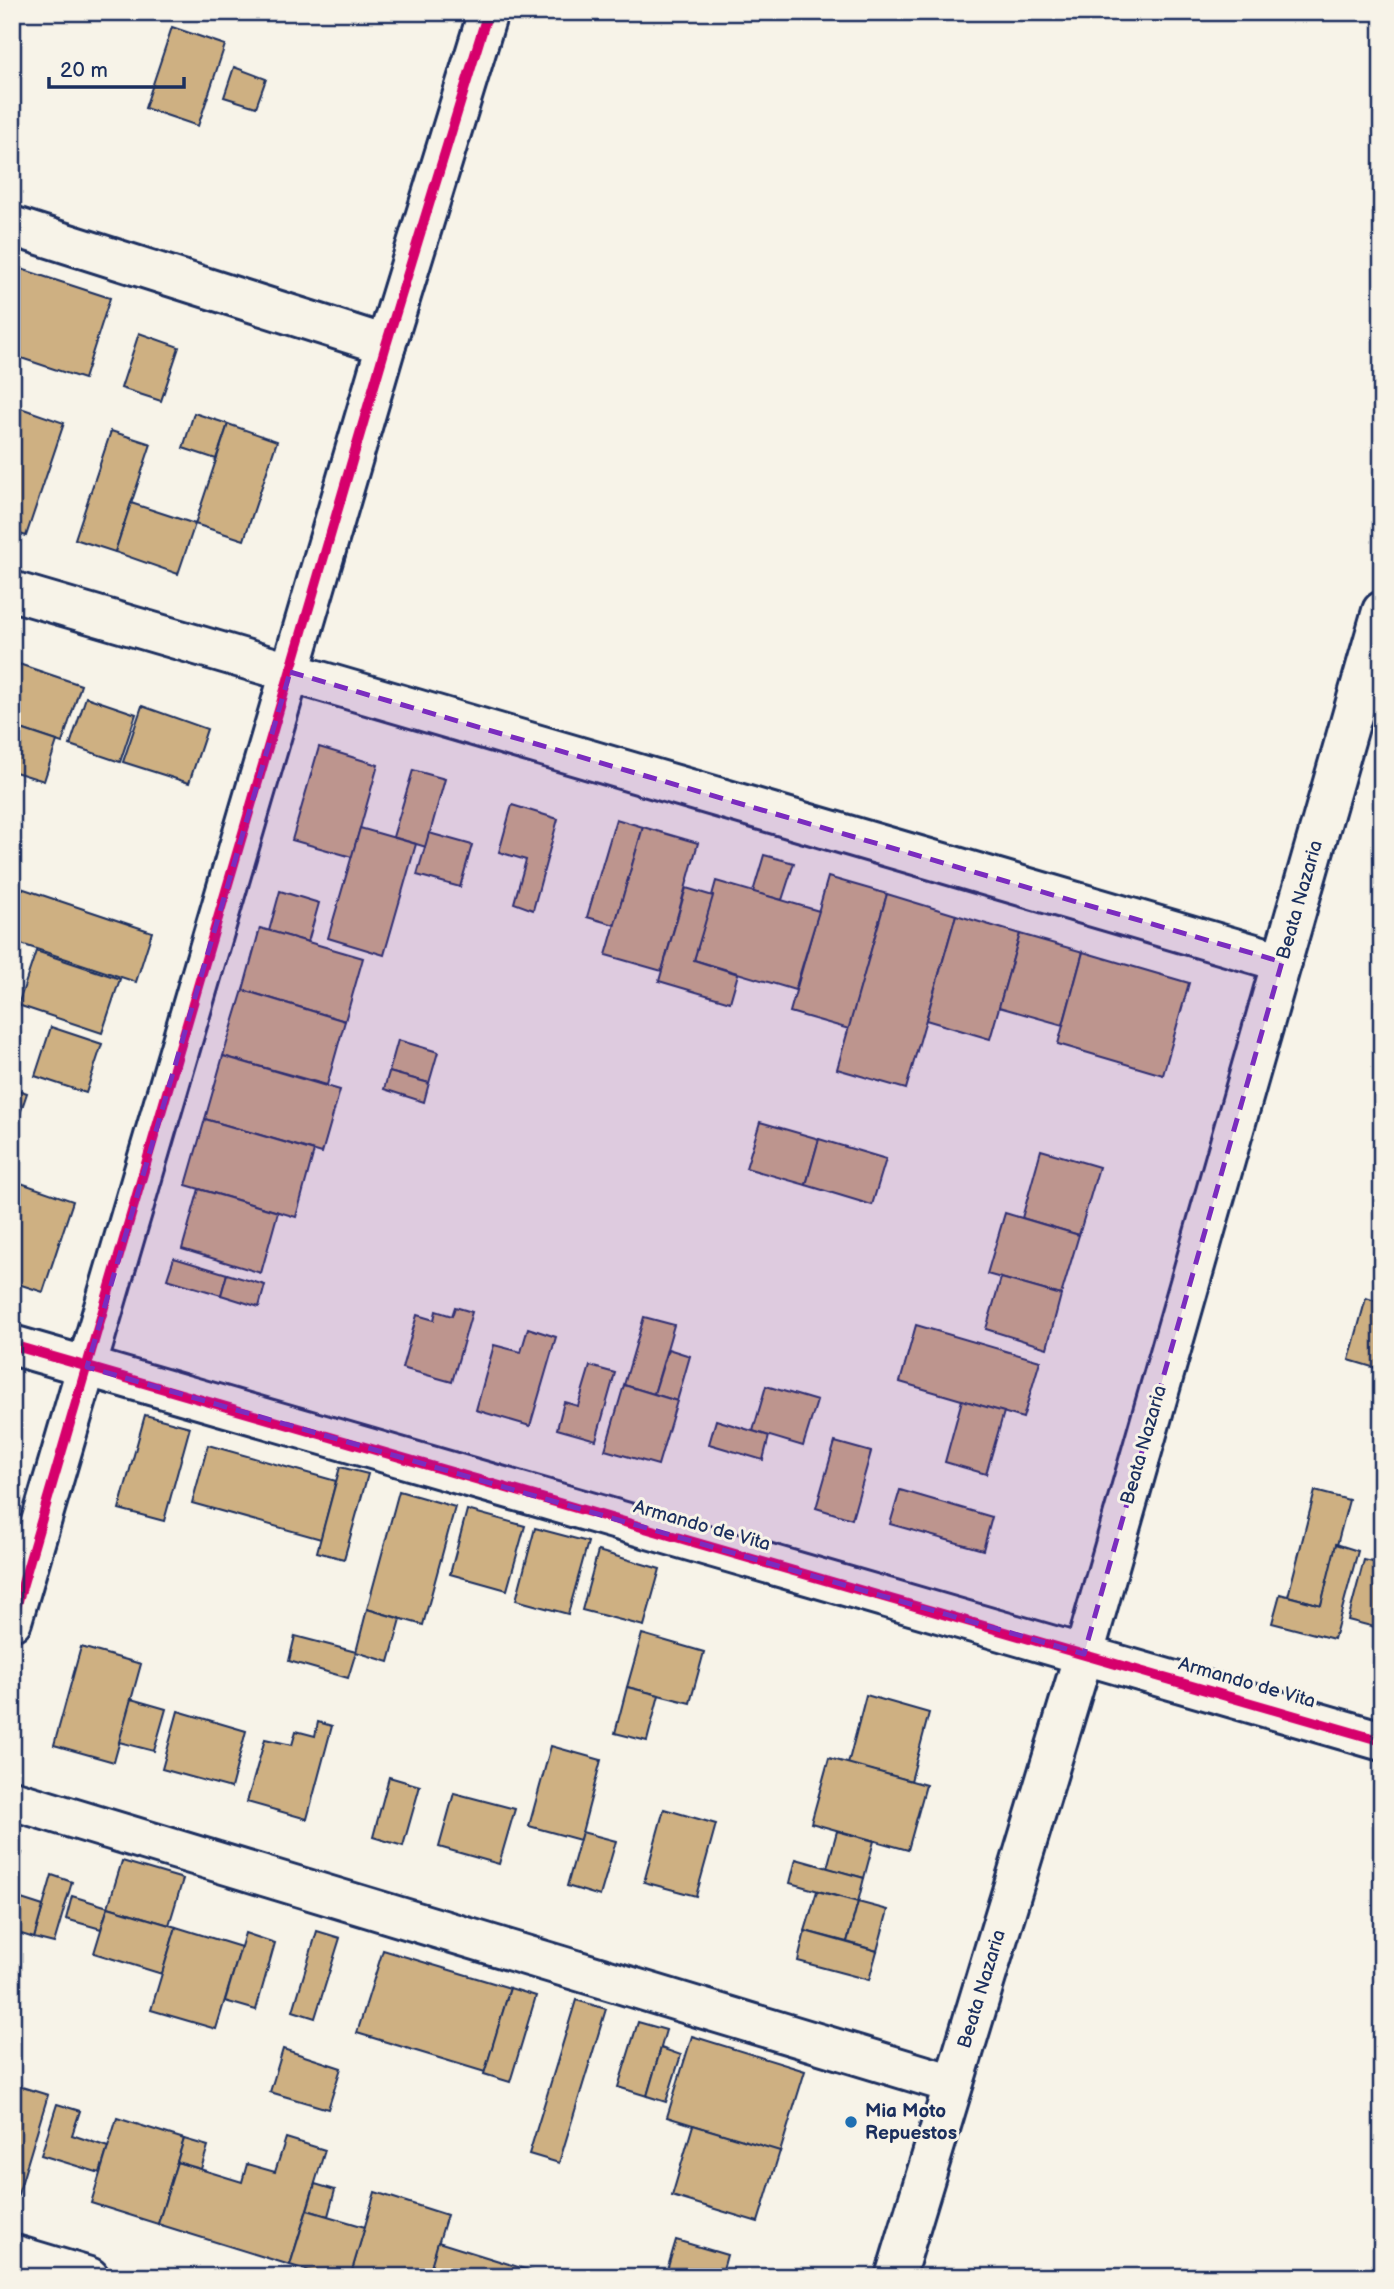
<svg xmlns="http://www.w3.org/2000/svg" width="1394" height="2289" viewBox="0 0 1394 2289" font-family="'Balsamiq Sans',sans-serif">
	<rect width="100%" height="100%" fill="#f7f3e8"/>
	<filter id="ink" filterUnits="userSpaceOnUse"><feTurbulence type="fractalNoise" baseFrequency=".0143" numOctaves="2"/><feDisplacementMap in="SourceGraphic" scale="14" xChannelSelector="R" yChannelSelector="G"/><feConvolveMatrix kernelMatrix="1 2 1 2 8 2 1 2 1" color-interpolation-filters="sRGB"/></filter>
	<g filter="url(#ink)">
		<g fill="#ceb082" stroke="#1b2f5e" stroke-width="2">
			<path d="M172 27 225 45 198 126 145 108Z"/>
			<path d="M234 67 266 79 256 107 224 97Z"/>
			<path d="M12 266 110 298 84 379 12 355Z"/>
			<path d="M139 333 179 347 161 401 121 388Z"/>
			<path d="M12 405 64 423 26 536 12 531Z"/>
			<path d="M194 413 228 424 216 459 183 448Z"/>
			<path d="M228 424 277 441 244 540 195 524Z"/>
			<path d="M111 431 151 444 115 552 75 539Z"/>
			<path d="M131 503 195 524 178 574 115 552Z"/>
			<path d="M13 662 81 685 62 743 12 726Z"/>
			<path d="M86 697 136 714 120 762 70 745Z"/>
			<path d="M142 706 207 729 189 783 123 762Z"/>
			<path d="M12 726 57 741 44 781 12 771Z"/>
			<path d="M319 747 378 765 352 857 292 840Z"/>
			<path d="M413 770 445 779 426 847 393 837Z"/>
			<path d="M512 805 558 819 533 910 514 903 526 860 499 852Z"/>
			<path d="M616 819 643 827 615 925 587 917Z"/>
			<path d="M643 827 698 843 662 971 606 955Z"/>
			<path d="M360 828 416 844 384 955 328 938Z"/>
			<path d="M429 833 472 845 460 887 417 875Z"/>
			<path d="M764 855 794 863 782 900 753 892Z"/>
			<path d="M828 877 887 894 849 1029 790 1012Z"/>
			<path d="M716 881 819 911 795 990 694 960Z"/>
			<path d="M15 886 152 932 136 982 12 941V893Z"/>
			<path d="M686 888 713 896 694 960 738 974 730 1002 659 981Z"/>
			<path d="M280 891 319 903 308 942 269 931Z"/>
			<path d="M887 894 956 915 906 1089 837 1069Z"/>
			<path d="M956 915 1020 934 990 1039 926 1020Z"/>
			<path d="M260 928 363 958 345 1021 243 990Z"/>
			<path d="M1020 934 1083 952 1063 1025 999 1007Z"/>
			<path d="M36 951 120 979 102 1033 18 1005Z"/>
			<path d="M1083 952 1189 983 1163 1075 1058 1044Z"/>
			<path d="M243 990 345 1021 327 1085 223 1056Z"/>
			<path d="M51 1027 102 1044 86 1093 35 1076Z"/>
			<path d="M398 1040 438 1052 429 1083 389 1072Z"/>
			<path d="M223 1056 340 1090 322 1153 205 1119Z"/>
			<path d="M389 1072 429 1083 424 1102 384 1089Z"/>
			<path d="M12 1088 27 1093 15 1129 12 1128Z"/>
			<path d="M205 1119 314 1151 296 1217 186 1185Z"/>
			<path d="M760 1122 819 1139 806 1185 746 1168Z"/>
			<path d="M819 1139 886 1159 872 1205 806 1185Z"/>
			<path d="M1041 1150 1099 1167 1079 1235 1022 1218Z"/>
			<path d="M15 1181 73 1201 43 1292 12 1282V1188Z"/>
			<path d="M199 1189 278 1212 261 1273 182 1249Z"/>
			<path d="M1005 1213 1079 1235 1061 1295 987 1274Z"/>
			<path d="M174 1258 227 1274 221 1295 167 1279Z"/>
			<path d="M227 1274 265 1285 259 1307 221 1295Z"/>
			<path d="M1001 1278 1061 1295 1047 1348 986 1329Z"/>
			<path d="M1366 1298 1382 1303V1370L1349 1360Z"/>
			<path d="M455 1307 472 1312 452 1382 402 1368 417 1315 434 1320 436 1311 452 1316Z"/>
			<path d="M644 1317 674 1325 654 1394 624 1385Z"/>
			<path d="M916 1325 1040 1361 1023 1418 900 1382Z"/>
			<path d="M528 1328 556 1337 530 1426 476 1410 494 1345 521 1352Z"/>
			<path d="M668 1349 690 1356 677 1401 654 1394Z"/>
			<path d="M590 1366 615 1373 596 1440 557 1429 564 1402 578 1406Z"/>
			<path d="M624 1385 677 1401 658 1465 605 1450Z"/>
			<path d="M766 1386 817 1401 803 1446 753 1431Z"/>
			<path d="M962 1400 1004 1412 986 1474 945 1462Z"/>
			<path d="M145 1415 190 1427 164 1521 119 1509Z"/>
			<path d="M716 1420 769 1436 763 1460 709 1444Z"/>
			<path d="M835 1442 871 1452 852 1519 816 1508Z"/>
			<path d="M208 1445 336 1481 321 1539 192 1503Z"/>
			<path d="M340 1467 368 1474 344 1559 317 1552Z"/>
			<path d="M900 1490 992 1517 983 1550 890 1524Z"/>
			<path d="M399 1491 455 1507 423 1625 367 1609Z"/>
			<path d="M1315 1491 1349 1500 1321 1605 1288 1596Z"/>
			<path d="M467 1510 525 1526 507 1590 450 1574Z"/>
			<path d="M535 1528 588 1542 568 1614 516 1600Z"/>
			<path d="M1336 1544 1358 1551 1334 1639 1272 1623 1280 1594 1321 1605Z"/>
			<path d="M598 1551 660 1569 644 1626 582 1610Z"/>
			<path d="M1364 1560 1382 1564V1629L1348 1620Z"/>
			<path d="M367 1609 401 1619 389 1662 356 1652Z"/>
			<path d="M642 1634 704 1652 690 1703 627 1687Z"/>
			<path d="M295 1636 356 1652 348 1678 289 1661Z"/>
			<path d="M81 1647 141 1664 114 1762 54 1745Z"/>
			<path d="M627 1687 659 1695 647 1741 615 1733Z"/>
			<path d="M866 1695 929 1713 911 1781 848 1764Z"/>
			<path d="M131 1699 166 1709 154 1751 119 1742Z"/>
			<path d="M178 1711 246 1731 231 1788 162 1769Z"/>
			<path d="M318 1722 332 1726 307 1819 247 1802 265 1739 292 1745 296 1731 315 1736Z"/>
			<path d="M551 1746 601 1760 580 1840 529 1826Z"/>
			<path d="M829 1758 926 1785 908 1850 811 1823Z"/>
			<path d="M389 1777 420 1786 403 1846 373 1837Z"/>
			<path d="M454 1793 515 1809 499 1864 439 1847Z"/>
			<path d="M664 1809 716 1824 696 1896 644 1882Z"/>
			<path d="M837 1831 874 1841 864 1878 827 1868Z"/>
			<path d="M582 1832 616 1841 600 1896 567 1886Z"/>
			<path d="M12 1850 22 1853 12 1884Z"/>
			<path d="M796 1859 864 1878 858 1902 790 1883Z"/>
			<path d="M122 1861 183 1879 169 1925 108 1907Z"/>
			<path d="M52 1875 72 1882 54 1943 34 1938Z"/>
			<path d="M817 1891 858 1902 847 1942 805 1931Z"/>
			<path d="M12 1896 43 1906 34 1938 12 1931Z"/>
			<path d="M72 1896 108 1907 101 1929 66 1919Z"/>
			<path d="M858 1902 888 1910 877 1951 847 1942Z"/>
			<path d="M108 1907 176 1927 162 1974 94 1953Z"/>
			<path d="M176 1927 241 1947 216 2029 151 2010Z"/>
			<path d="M317 1931 340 1938 315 2018 293 2011Z"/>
			<path d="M805 1931 877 1951 869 1980 798 1961Z"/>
			<path d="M245 1933 275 1943 256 2010 225 2001Z"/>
			<path d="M383 1950 510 1988 485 2072 357 2033Z"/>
			<path d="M510 1988 536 1996 510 2082 484 2074Z"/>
			<path d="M576 2000 606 2009 559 2163 529 2154Z"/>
			<path d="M638 2022 666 2030 647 2096 618 2087Z"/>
			<path d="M692 2036 805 2071 780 2152 667 2117Z"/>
			<path d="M661 2048 681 2055 666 2102 647 2096Z"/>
			<path d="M283 2049 341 2068 328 2109 270 2092Z"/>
			<path d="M12 2084 48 2095 17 2198 12 2197Z"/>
			<path d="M57 2104 80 2111 72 2135 108 2147 100 2173 41 2155Z"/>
			<path d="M117 2118 184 2139 158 2224 91 2203Z"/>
			<path d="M693 2125 780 2151 758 2222 672 2196Z"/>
			<path d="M286 2138 325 2150 290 2265 158 2224 177 2162 242 2182 247 2164 275 2172Z"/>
			<path d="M184 2139 208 2146 201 2169 177 2162Z"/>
			<path d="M315 2184 335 2190 328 2216 307 2210Z"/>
			<path d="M375 2192 447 2215 428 2277H350Z"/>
			<path d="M307 2210 365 2227 350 2277H329L290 2265Z"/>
			<path d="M676 2240 727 2255 721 2277H665Z"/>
			<path d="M438 2242 544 2275 543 2277H428Z"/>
		</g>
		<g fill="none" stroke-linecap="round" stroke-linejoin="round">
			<g stroke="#1b2f5e" stroke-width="44">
				<g id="minor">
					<path d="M12 226 386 345"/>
					<path d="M12 591 1282 962"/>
					<path d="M12 1345 1382 1741"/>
					<path d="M12 1621 386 345 488 12"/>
					<path d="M12 1800 953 2084"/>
					<path d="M12 2254 89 2277"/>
				</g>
			</g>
			<g stroke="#1b2f5e" stroke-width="44">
				<path id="secondary" d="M895 2277 1084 1654 1382 611"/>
			</g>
			<use href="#minor" stroke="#f7f3e8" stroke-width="38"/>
			<use href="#secondary" stroke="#f7f3e8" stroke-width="38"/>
			<g stroke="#f7f3e8" stroke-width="15">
				<g id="cycleway">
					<path d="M12 1345 1382 1741"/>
					<path d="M12 1621 386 345 488 12"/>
				</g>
			</g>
			<use href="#cycleway" stroke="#d6006c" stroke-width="10"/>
		</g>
	</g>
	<path fill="#7b2cbf" fill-opacity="0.2" stroke="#7b2cbf" stroke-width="5" stroke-dasharray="14 9" stroke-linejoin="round" d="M290 672 1282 962 1084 1654 87 1367Z"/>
	<circle fill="#1f6fb2" stroke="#f7f3e8" stroke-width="2.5" cx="851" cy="2122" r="7"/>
	<g text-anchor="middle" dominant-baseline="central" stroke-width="6" stroke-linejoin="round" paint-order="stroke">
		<g font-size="19" fill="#1b2f5e" stroke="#f7f3e8">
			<text transform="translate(1300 900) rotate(-74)">Beata Nazaria</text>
			<text transform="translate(1144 1445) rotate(-74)">Beata Nazaria</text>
			<text transform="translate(702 1526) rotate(16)">Armando de Vita</text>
			<text transform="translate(1247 1683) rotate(16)">Armando de Vita</text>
			<text transform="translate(982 1989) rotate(-73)">Beata Nazaria</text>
		</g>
		<g font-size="19" font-weight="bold" fill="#1b2f5e" stroke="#f7f3e8" text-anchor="start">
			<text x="865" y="2111">Mia Moto<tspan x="865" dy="22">Repuestos</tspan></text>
		</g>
	</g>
	<rect width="1394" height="2289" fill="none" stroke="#f7f3e8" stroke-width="42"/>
	<rect x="21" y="21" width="1352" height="2247" fill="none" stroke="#1b2f5e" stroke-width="2.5" filter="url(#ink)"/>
	<path d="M49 77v10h135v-10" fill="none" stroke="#1b2f5e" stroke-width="3.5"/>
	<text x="60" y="77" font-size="21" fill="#1b2f5e" stroke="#f7f3e8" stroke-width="5" paint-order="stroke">20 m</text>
</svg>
